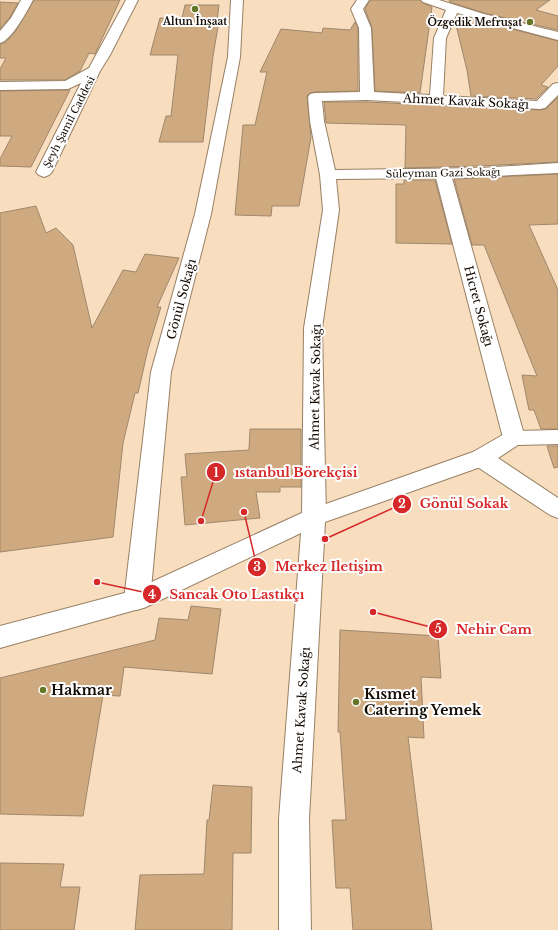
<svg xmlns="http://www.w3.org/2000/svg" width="558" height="930" viewBox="0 0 558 930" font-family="'Libre Baskerville',serif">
	<rect width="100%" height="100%" fill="#f8ddbf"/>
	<g fill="#cfaa80" stroke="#a0876b">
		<path d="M34 0H120L95 54 89 53 80 71 65 80H0V69L6 58H0V44L6 42 15 32Z"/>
		<path d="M370 0H420L423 3 432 7 420 93 375 91 372 28 365 9Z"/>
		<path d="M449 0H550L536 10 558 16V30L484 13 450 2Z"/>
		<path d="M0 2 18 3 10 17 0 29Z"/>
		<path d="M185 5H219L217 21H219L213 56 203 142H159L166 116H171L178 55H150L160 18H182Z"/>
		<path d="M458 15 558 41V66L541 85 548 87 536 99 471 96 467 70 455 21Z"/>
		<path d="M355 22 358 28V91L315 92 310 93 307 96 311 137 299 206H272L271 216 235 215 243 125H255L267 72H260L281 29 322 33 323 28 350 30Z"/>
		<path d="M68 90H70L31 167 0 166V159L12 136H0V91Z"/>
		<path d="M558 97V162L481 166 405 168 406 125 326 123 324 102H367L540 110 546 109Z"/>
		<path d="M558 174V224L529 225 558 290V429H541L534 410H529L522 375 537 376 484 245H472L454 179Z"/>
		<path d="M404 180H435L452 244 396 243V184H404Z"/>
		<path d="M36 206 46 233 56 228 73 245 92 328 123 270 136 272 145 254 179 258 157 307H161L148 349 138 393H135L123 443 113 537 0 552V213Z"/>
		<path d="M250 429H301V487H280V492H256L260 518 185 525 181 477H187L185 454 249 450Z"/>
		<path d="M547 446H558V467L554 468Z"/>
		<path d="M191 606 221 609 212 674 124 667 120 696 103 695 83 816 0 814V678L155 640 159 618 188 620Z"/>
		<path d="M340 630 438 636 441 678 421 677 424 738 408 737 432 930H353L350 888H336L332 820H346L340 732H338Z"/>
		<path d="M213 785 252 787 251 853H233L232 930H135L140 875 204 874 207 820H209Z"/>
		<path d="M0 863 64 864 60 887H80L74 930H0Z"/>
	</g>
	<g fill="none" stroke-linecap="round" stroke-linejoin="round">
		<g stroke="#988064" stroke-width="2">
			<g id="minor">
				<path d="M21 0H33C27 11 12 40 0 43V31L11 18Z"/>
				<path d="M126 0H138L110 55 100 71 52 172 49 175 44 177 39 175 36 172 81 83 68 89 0 90V82L65 81 89 68Z"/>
				<path d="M231 0H243L240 57 211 214 171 372 150 600 146 607 137 610 128 607 124 600 151 372 195 214 228 57Z"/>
				<path d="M357 0H369L363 9 371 28 374 92 430 95 434 38 446 10 423 2 421 0H439L484 14 558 32V40L457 13 446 38 443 96 537 101 553 84 558 83V95L545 108 540 109 367 100 322 101 324 121 335 170 481 168 558 163V173L452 178 525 438 522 443 514 445 506 443 503 438 436 178 336 179 339 210 322 328 326 517 322 523 314 526 306 523 302 517 304 328 323 210 320 175 310 121 308 97 310 94 315 93 360 92 359 28 351 9Z"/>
				<path d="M481 450 489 452 558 498V518L550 515 473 464 470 458 473 452Z"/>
			</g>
		</g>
		<g stroke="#988064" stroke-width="2">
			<path id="tertiary" d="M558 430V444L518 445 489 464 325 522 309 819 311 930H279V819L301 533 146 607 0 648V626L132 591 306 511 473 452 506 433 514 431Z"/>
		</g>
		<use href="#minor" fill="#fff" fill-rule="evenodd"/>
		<use href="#tertiary" fill="#fff" fill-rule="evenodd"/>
	</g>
	<g fill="#657726" stroke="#fff" stroke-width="1.5">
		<circle cx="195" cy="9" r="4"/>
		<circle cx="530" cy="22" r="4"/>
		<circle cx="43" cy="690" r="4"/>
		<circle cx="356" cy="702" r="4"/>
	</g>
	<g text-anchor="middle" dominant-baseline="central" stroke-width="4" stroke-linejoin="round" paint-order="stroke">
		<g font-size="10" font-weight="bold" fill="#130a02" stroke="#fff">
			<text x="195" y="21">Altun İnşaat</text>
			<text x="522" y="22" text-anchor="end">Özgedik Mefruşat</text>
		</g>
		<g font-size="10" fill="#130a02" stroke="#fff">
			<text transform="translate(69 122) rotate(-63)">Şeyh Şamil Caddesi</text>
			<text transform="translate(443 173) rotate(-1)">Süleyman Gazi Sokağı</text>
		</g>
		<g font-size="12" fill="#130a02" stroke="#fff">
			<text transform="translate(466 101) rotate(3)">Ahmet Kavak Sokağı</text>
			<text transform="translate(181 299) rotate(-75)">Gönül Sokağı</text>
			<text transform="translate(479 306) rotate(75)">Hicret Sokağı</text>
			<text transform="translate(315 387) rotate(-89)">Ahmet Kavak Sokağı</text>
			<text transform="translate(301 710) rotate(-86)">Ahmet Kavak Sokağı</text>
		</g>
		<g font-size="14" font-weight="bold" fill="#130a02" stroke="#fff" text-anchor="start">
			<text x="51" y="690">Hakmar</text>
			<text x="364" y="694">Kısmet<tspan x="364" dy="16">Catering Yemek</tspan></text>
		</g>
	</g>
	<path fill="none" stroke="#d62828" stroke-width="1.5" d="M201 521L216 472M325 539L402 504M244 512L257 567M97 582L152 594M373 612L438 629"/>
	<g fill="#d62828" stroke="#fff" stroke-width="1.5">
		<circle cx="201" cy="521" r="4"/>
		<circle cx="325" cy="539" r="4"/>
		<circle cx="244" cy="512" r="4"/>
		<circle cx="97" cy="582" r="4"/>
		<circle cx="373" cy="612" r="4"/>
		<circle cx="216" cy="472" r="10"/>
		<circle cx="402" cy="504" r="10"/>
		<circle cx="257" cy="567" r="10"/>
		<circle cx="152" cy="594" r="10"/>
		<circle cx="438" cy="629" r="10"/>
	</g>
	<g font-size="12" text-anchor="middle" font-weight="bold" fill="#fff">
		<text x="216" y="477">1</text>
		<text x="402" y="508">2</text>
		<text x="257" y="571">3</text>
		<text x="152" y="599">4</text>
		<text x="438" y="633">5</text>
	</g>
	<g font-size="13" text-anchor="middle" font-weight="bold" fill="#d62828" stroke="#fff" stroke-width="4" stroke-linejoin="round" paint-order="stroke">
		<text x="296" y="477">ıstanbul Börekçisi</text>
		<text x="464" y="508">Gönül Sokak</text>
		<text x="329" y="571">Merkez Iletişim</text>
		<text x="237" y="599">Sancak Oto Lastıkçı</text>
		<text x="494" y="634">Nehir Cam</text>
	</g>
</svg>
